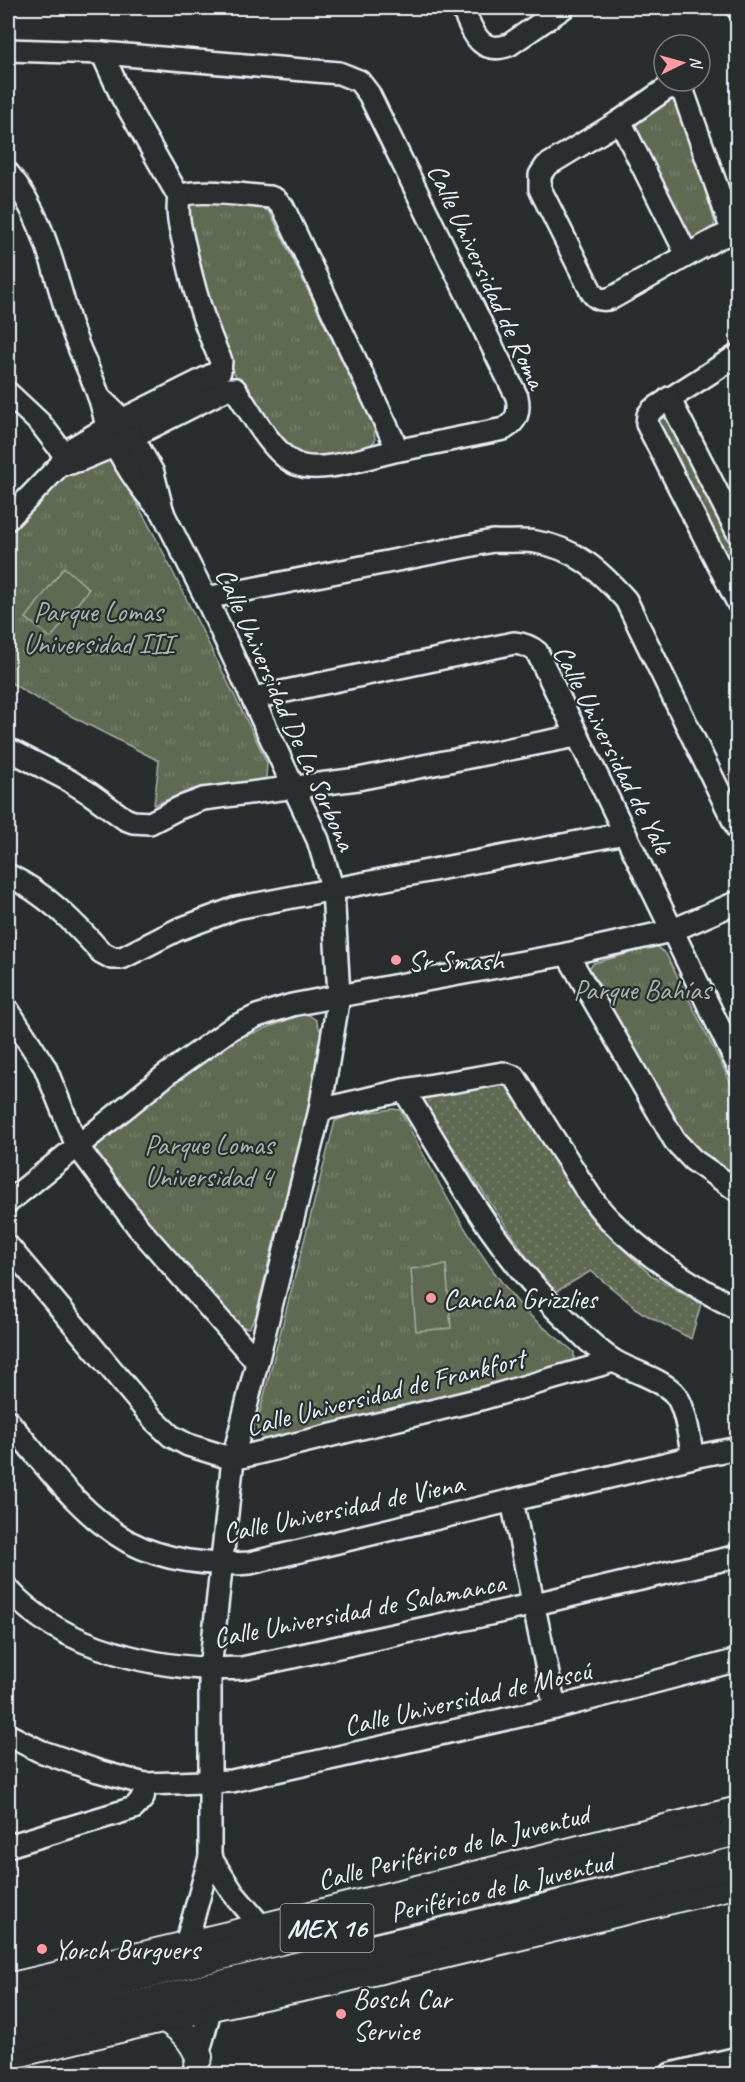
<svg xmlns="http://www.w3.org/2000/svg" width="745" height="2082" viewBox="0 0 745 2082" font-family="Caveat,sans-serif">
	<defs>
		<pattern id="grass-dots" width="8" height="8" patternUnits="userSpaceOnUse" patternTransform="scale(1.5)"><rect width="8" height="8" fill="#606b52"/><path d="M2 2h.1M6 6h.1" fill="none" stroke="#77816c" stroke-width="1.8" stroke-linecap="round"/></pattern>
		<pattern id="park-tufts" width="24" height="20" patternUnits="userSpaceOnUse" patternTransform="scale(1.5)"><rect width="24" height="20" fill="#606b52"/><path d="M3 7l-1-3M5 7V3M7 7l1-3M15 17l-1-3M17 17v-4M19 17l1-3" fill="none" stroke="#77816c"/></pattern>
	</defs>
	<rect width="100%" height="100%" fill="#2a2d2e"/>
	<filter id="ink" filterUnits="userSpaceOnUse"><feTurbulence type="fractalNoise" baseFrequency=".0167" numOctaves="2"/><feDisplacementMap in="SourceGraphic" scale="12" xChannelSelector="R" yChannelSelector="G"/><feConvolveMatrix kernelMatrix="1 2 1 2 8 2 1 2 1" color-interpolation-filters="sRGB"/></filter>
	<g filter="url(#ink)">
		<path fill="url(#grass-dots)" stroke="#a4aea5" stroke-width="1.5" d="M500 1079 514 1085 594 1222 651 1275 701 1304 691 1339 641 1312 591 1271 552 1294 417 1094Z"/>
		<g fill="url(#park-tufts)" stroke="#a4aea5" stroke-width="1.5">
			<path d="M664 101H673L681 109 715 223 712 229 694 239 687 236 632 133 635 122Z"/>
			<path d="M193 199 263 208 270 212 374 427 375 441C360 457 321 459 300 463L289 455 236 377 217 336 182 210Z"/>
			<path d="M665 415 669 417 737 552V595L651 422Z"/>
			<path d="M106 455 113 460 157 540 252 731 267 763 266 778C249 789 226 783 207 787 188 790 171 798 154 805L159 761 34 697 8 681V530L22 510 58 478 88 460Z"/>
			<path d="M656 946 666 954 737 1095V1181L705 1159 684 1137 588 969 594 963Z"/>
			<path d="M306 1013 316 1020 323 1037 313 1091 269 1260 256 1316 249 1328 239 1326 99 1163 93 1151 99 1141 206 1055 230 1042Z"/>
			<path d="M393 1109 400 1110C436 1178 471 1249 522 1307 537 1324 557 1337 574 1352V1364L567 1369 270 1442C258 1436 256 1431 258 1419L335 1121 350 1115Z"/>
		</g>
		<g fill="#606b52" stroke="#a4aea5" stroke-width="1.5">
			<path d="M64 567 89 589 51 638 26 618Z"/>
			<path d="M446 1265 451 1328 416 1331 411 1269Z"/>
		</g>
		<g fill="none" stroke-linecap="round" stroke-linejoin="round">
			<g stroke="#e8f1f8" stroke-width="26">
				<g id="minor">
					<path d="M462 8C473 30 478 56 509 45L563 8"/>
					<path d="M737 8H738"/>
					<path d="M8 50 102 53 339 73 359 81 369 94 517 397C520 412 517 421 504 429 469 436 435 443 400 450 372 455 323 475 296 464 273 454 249 410 235 389H227L116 445 80 460 60 465"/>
					<path d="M620 121 687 255"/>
					<path d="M8 173C44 216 53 268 69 320 77 347 90 371 99 397 103 407 104 418 108 428 118 455 142 493 163 512"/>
					<path d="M179 197C193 187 250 196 270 197L275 199 283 207 398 450"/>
					<path d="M733 233 684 94C679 88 674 86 666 89L620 121 546 166 540 175V189L591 291C596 300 602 301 612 298L716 239 738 230"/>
					<path d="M738 355 652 410 648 415 647 424 738 603"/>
					<path d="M8 393 40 423 71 463"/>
					<path d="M100 398 123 420 153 473 163 513 206 598 318 840 333 890 339 996 320 1110 233 1459 210 1670V1857L186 1944 188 1959"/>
					<path d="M669 398 738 533"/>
					<path d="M8 519 60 465 65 454 74 447 108 427 220 371 221 361C204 325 193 287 185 248 181 231 176 215 179 197L122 97 102 53"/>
					<path d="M206 598 493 541C506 542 522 540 536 542 575 548 600 571 626 600L738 830"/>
					<path d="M253 698 514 643C524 644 530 646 537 652L738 1066"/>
					<path d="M8 749 68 780 89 793 125 819 133 822 150 823 179 808 203 799 358 779 576 736"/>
					<path d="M8 875C46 894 73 921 101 952L112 958H122L177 930 236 908 625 833"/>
					<path d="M567 954 675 1141 693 1160 738 1191"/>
					<path d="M8 1010 45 1067 77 1146 138 1227 257 1362"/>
					<path d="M404 1090C454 1173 500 1258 571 1324 584 1337 600 1353 616 1362 634 1372 658 1378 673 1392 686 1404 689 1440 693 1457"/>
					<path d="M320 1110 404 1090 503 1073 515 1077C532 1104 549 1132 567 1159 580 1180 592 1202 609 1219 646 1257 691 1285 738 1309"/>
					<path d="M8 1202 166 1075 232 1028 257 1016 292 1005 339 996 567 954 671 931 738 902"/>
					<path d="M8 1246 154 1420 171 1436 188 1445 233 1459 481 1399 614 1361"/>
					<path d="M8 1421C43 1462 80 1515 129 1542 165 1561 210 1566 250 1563L693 1457 738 1448"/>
					<path d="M512 1501 555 1708"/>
					<path d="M8 1589C62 1650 163 1672 242 1668L535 1604 738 1556"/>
					<path d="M8 1735 40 1751 98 1771 145 1784 232 1781 555 1708 738 1660"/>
					<path d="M8 1846 134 1808 143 1798 145 1784"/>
					<path d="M210 1857 233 1893 262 1927 265 1941"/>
					<path d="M193 2074 211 2007"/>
					<path d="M671 2074 738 2058"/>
				</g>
			</g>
			<g stroke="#e8f1f8" stroke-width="30">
				<g id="major">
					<path d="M8 1987 262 1927 738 1810"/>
					<path d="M165 2019C181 2029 192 2039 199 2057"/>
					<path d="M8 2056 211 2007 331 1982 738 1884"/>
				</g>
			</g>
			<g stroke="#e8f1f8" stroke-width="34">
				<g id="highway">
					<path id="s1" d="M8 2008 354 1921 738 1830"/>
					<path d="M8 2038C250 1977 495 1923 738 1862"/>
				</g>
			</g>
			<use href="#minor" stroke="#2a2d2e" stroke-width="21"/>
			<use href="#major" stroke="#2a2d2e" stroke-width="26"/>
			<use href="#highway" stroke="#2a2d2e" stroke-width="30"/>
		</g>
	</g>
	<g fill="#ff9aa2" stroke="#2a2d2e" stroke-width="2">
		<circle cx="396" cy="960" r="6"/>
		<circle cx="431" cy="1298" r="6"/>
		<circle cx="42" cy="1949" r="6"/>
		<circle cx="341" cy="2014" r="6"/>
	</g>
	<g text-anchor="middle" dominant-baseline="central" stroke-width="4.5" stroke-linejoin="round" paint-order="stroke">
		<rect fill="#2a2d2e" stroke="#afb6bb" stroke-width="1.5" x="280.5" y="1904" width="93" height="48" rx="4.5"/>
		<g font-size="27" font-weight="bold" fill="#e8f1f8">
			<text x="327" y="1928">MEX 16</text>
		</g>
		<g font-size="28" fill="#e8f1f8" stroke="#2a2d2e">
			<text transform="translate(487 276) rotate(65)">Calle Universidad de Roma</text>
			<text transform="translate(286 709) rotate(66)">Calle Universidad De La Sorbona</text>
			<text transform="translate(613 749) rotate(63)">Calle Universidad de Yale</text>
			<text transform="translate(385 1392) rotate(-14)">Calle Universidad de Frankfort</text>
			<text transform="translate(343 1508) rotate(-12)">Calle Universidad de Viena</text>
			<text transform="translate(359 1610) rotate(-11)">Calle Universidad de Salamanca</text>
			<text transform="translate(467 1698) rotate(-13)">Calle Universidad de Moscú</text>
			<text transform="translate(453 1847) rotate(-14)">Calle Periférico de la Juventud</text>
			<text stroke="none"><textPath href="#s1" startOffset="508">Periférico de la Juventud</textPath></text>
		</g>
		<g font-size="28" fill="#abb5ad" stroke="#2a2d2e">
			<text x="98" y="611">Parque Lomas<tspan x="98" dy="32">Universidad III</tspan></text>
			<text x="642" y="989">Parque Bahías</text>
			<text x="209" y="1144">Parque Lomas<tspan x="209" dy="32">Universidad 4</tspan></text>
		</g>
		<g font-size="28" fill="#e8f1f8" stroke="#2a2d2e" text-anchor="start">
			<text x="408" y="960">Sr Smash</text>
			<text x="443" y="1298">Cancha Grizzlies</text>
			<text x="54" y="1949">Yorch Burguers</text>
			<text x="353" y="1998">Bosch Car<tspan x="353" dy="32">Service</tspan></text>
		</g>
	</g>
	<rect width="745" height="2082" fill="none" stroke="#2a2d2e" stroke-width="30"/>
	<rect x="15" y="15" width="715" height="2052" fill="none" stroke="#e8f1f8" stroke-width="2" filter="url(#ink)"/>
	<g transform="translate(682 63) rotate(85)"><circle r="28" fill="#2a2d2e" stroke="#767b7f" stroke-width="1.5"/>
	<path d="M0-4.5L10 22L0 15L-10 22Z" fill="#ff9aa2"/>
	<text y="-9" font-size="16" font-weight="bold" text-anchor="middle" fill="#e8f1f8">N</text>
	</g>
</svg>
